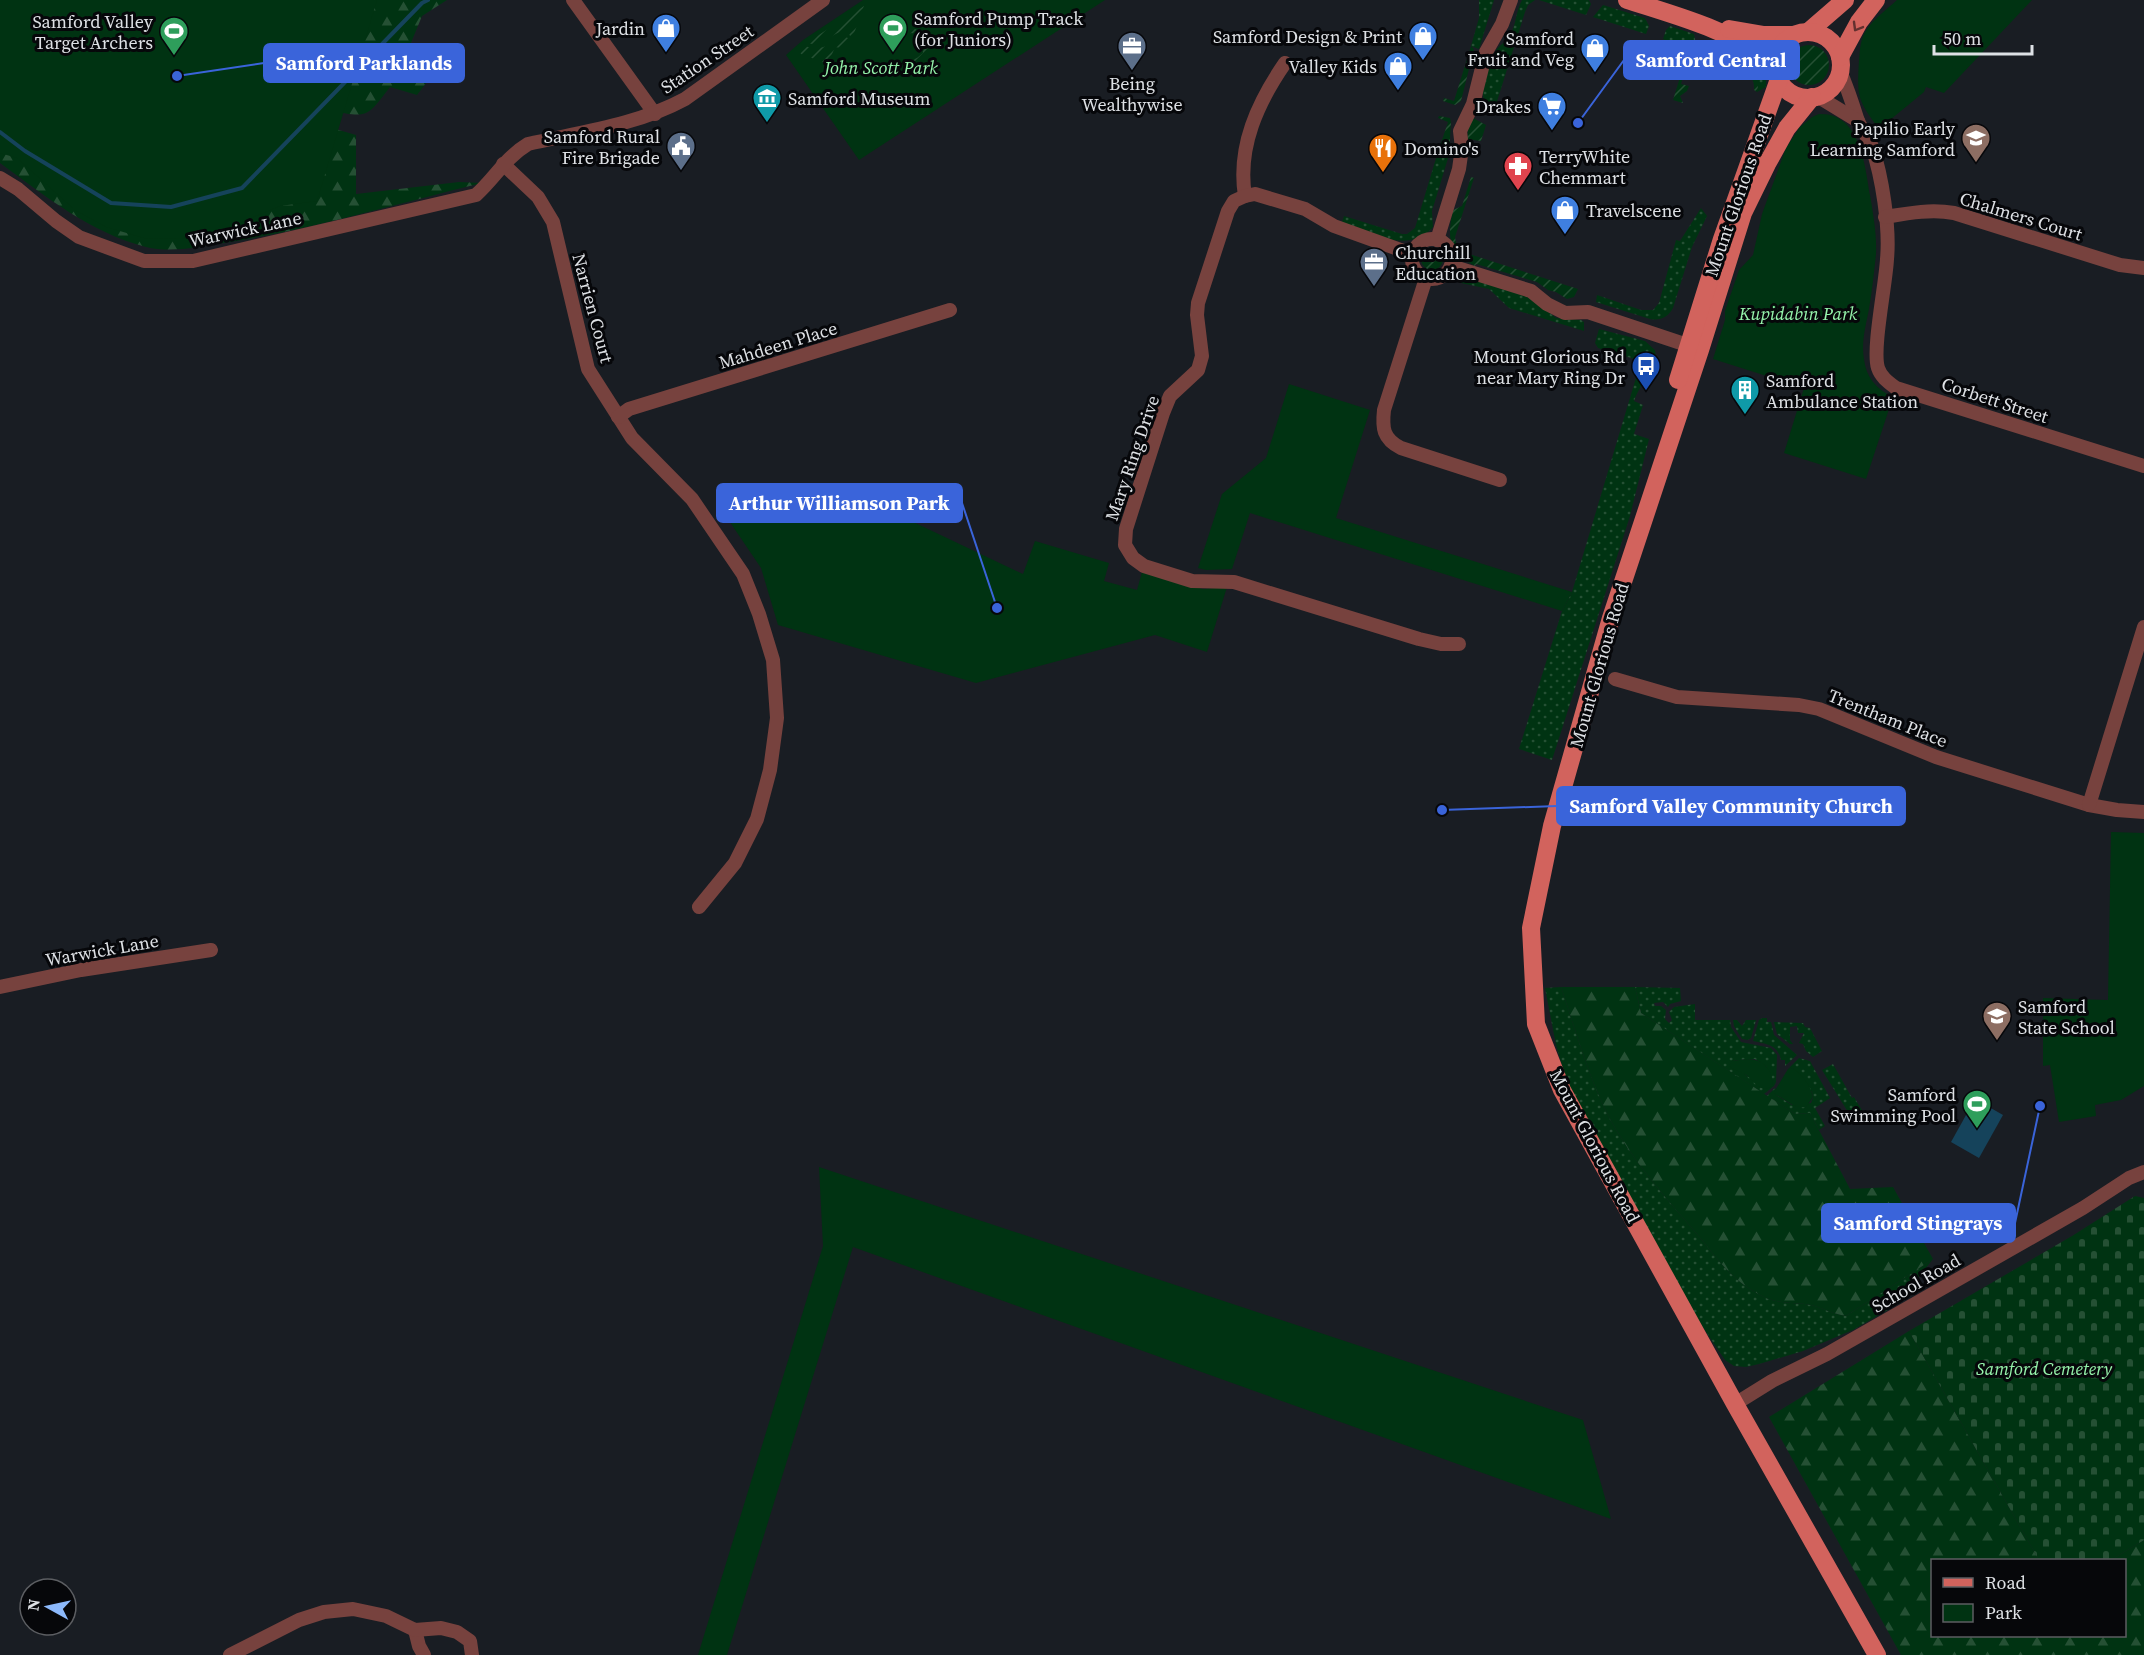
<svg xmlns="http://www.w3.org/2000/svg" width="2144" height="1655" viewBox="0 0 2144 1655" font-family="'Source Serif 4',serif">
	<defs>
		<pattern id="grass-dots" width="8" height="8" patternUnits="userSpaceOnUse" patternTransform="scale(1.5)"><rect width="8" height="8" fill="#003312"/><path d="M2 2h.1M6 6h.1" fill="none" stroke="#255034" stroke-width="1.8" stroke-linecap="round"/></pattern>
		<pattern id="forest-firs" width="22" height="20" patternUnits="userSpaceOnUse" patternTransform="scale(1.5)"><rect width="22" height="20" fill="#003312"/><path d="M5 1l3.5 6h-7zM16 11l3.5 6h-7z" fill="#255034"/></pattern>
		<pattern id="cemetery-stones" width="16" height="16" patternUnits="userSpaceOnUse" patternTransform="scale(1.5)"><rect width="16" height="16" fill="#003312"/><path d="M2 7V4a2 2 0 0 1 4 0v3zM10 15v-3a2 2 0 0 1 4 0v3z" fill="#255034"/></pattern>
		<pattern id="garden-furrows" width="10" height="10" patternUnits="userSpaceOnUse" patternTransform="scale(1.5)"><rect width="10" height="10" fill="#003312"/><path d="M-1 1l2-2M0 10L10 0M9 11l2-2" fill="none" stroke="#255034"/></pattern>
	</defs>
	<rect width="100%" height="100%" fill="#191d23"/>
	<g fill="url(#grass-dots)" fill-rule="evenodd">
		<path d="M1479 0H1494L1479 49 1471 46 1479 18Z"/>
		<path d="M1522 0H1535L1528 5 1525 12 1494 111C1473 103 1486 63 1497 49 1501 44 1507 41 1510 36 1516 25 1516 11 1522 0Z"/>
		<path d="M1539 0H1589L1591 4 1586 15Z"/>
		<path d="M1603 5 1645 18 1649 26 1646 34 1593 17Z"/>
		<path d="M1670 26 1694 34 1697 50 1689 48 1685 62 1679 61 1680 56 1667 53 1670 42 1663 39 1666 30Z"/>
		<path d="M1717 50C1738 52 1769 59 1766 87L1757 92C1763 64 1735 62 1715 56Z"/>
		<path d="M1437 155H1449L1432 211 1433 227C1410 255 1370 233 1341 225L1344 216 1402 234H1407L1415 228Z"/>
		<path d="M1701 208 1707 216 1692 247 1673 308C1668 317 1661 321 1650 319L1596 302 1597 295 1641 310H1653L1659 303 1676 240 1680 241Z"/>
		<path d="M1461 276 1530 297 1556 318 1581 320 1584 322V331L1509 308 1489 289 1461 283Z"/>
		<path d="M1599 329 1645 341 1655 350 1656 359 1651 378 1645 376C1642 386 1637 392 1634 401L1643 405 1634 434 1649 439 1630 516 1552 760 1519 749 1562 611 1572 592 1641 361 1598 348 1595 343Z"/>
		<path d="M1561 987C1577 1034 1593 1094 1620 1136 1642 1172 1669 1201 1696 1233 1720 1261 1731 1281 1766 1298 1780 1304 1796 1302 1811 1305 1823 1308 1833 1314 1846 1316L1933 1259 1901 1299 1891 1308 1853 1330 1803 1351 1759 1364 1746 1367 1734 1366 1725 1360 1673 1283 1587 1130 1565 1075 1556 1045 1545 988Z"/>
		<path d="M1635 987 1680 988 1681 1001 1670 1004 1668 1007 1663 1002 1654 1003 1655 1006H1661L1666 1010 1665 1019 1669 1023 1672 1020 1669 1012 1674 1007 1695 1004V1020H1730L1731 1027 1741 1042 1771 1048 1777 1055 1776 1082 1774 1086 1764 1094 1641 1013ZM1747 1059H1755L1767 1067 1748 1077 1732 1061Z"/>
		<path d="M1762 1018H1767V1022H1771L1774 1035 1797 1055 1785 1066V1060H1781C1778 1045 1767 1044 1753 1041L1759 1020Z"/>
		<path d="M1733 1020H1737L1742 1026 1746 1020H1756L1751 1038 1748 1040 1742 1039 1734 1026Z"/>
		<path d="M1774 1022 1803 1023 1805 1027 1810 1028 1822 1051 1813 1057 1806 1051 1803 1044 1799 1043 1804 1033H1798L1797 1026 1790 1027V1040L1793 1044H1790L1777 1034Z"/>
		<path d="M1799 1058 1810 1061 1830 1098 1815 1108 1825 1126 1819 1130 1810 1113 1795 1114 1767 1096 1775 1088 1776 1095 1792 1105 1811 1103 1813 1097 1812 1092 1792 1068 1788 1069Z"/>
		<path d="M1833 1064 1852 1098 1854 1097 1863 1112 1857 1114 1848 1112 1822 1070Z"/>
	</g>
	<g fill="url(#forest-firs)">
		<path d="M0 0H447L422 16 406 55 430 78 417 95 390 87C367 117 369 118 331 111L325 126 356 135V194L459 182 482 183C396 204 310 230 223 243 199 247 170 253 146 247 91 233 45 196 0 163Z"/>
		<path d="M1561 987H1635L1641 1013 1795 1114 1810 1113 1850 1189 1893 1187 1933 1259 1846 1316C1833 1314 1823 1308 1811 1305 1796 1302 1780 1304 1766 1298 1731 1281 1720 1261 1696 1233 1669 1201 1642 1172 1620 1136 1593 1094 1577 1034 1561 987Z"/>
		<path d="M1909 1331 2039 1560H1932V1636H2124V1560H2111L2144 1540V1655H1901L1769 1417Z"/>
	</g>
	<path fill="url(#cemetery-stones)" d="M2135 1196 2144 1198V1540L2111 1560H2039L1909 1331 2072 1236Z"/>
	<g fill="#003312">
		<path d="M0 0H377L317 201 280 206 210 235 176 239 144 238 106 227 75 210 17 158 0 153Z"/>
		<path d="M863 0H1105L859 160 786 55 803 40Z"/>
		<path d="M1897 0H2032L1944 93 1926 87 1924 92 1879 129C1857 99 1857 97 1859 60 1860 49 1860 39 1867 29 1875 18 1887 9 1897 0Z"/>
		<path d="M1819 114C1860 112 1865 165 1870 195 1873 213 1877 235 1876 254 1874 273 1872 291 1869 309 1866 325 1861 342 1864 359 1866 377 1876 389 1893 397L1866 479 1784 453 1804 388 1713 359 1725 320V311L1739 270 1753 255 1762 214 1786 148 1800 127 1812 117Z"/>
		<path d="M1289 384 1370 410 1336 518 1572 592 1562 611 1250 513 1232 569 1206 570 1198 568 1222 494 1266 458Z"/>
		<path d="M719 506 888 510 1023 574 1035 541 1109 563 1104 581 1137 590 1142 572 1203 589 1227 587 1207 652 1155 635 976 683 778 625 761 568Z"/>
		<path d="M2111 832 2144 833V1086L2121 1100 2095 1105 2096 1116 2059 1122 2050 1065 2043 1066V998L2108 1000Z"/>
		<path d="M1747 1059C1763 1059 1774 1070 1772 1086 1759 1095 1753 1078 1743 1073 1737 1070 1734 1070 1729 1066L1732 1061Z"/>
		<path d="M1792 1068C1801 1073 1811 1086 1813 1097L1806 1107C1794 1109 1787 1100 1776 1095L1774 1092 1788 1069Z"/>
		<path d="M819 1167 1583 1420 1611 1519 853 1247 727 1655H698L823 1246Z"/>
	</g>
	<g fill="url(#garden-furrows)">
		<path d="M864 6 852 39 847 31C830 31 828 48 806 43Z"/>
		<path d="M910 28C936 30 932 70 908 61L917 58 923 53 922 44 915 34 911 33 904 37 906 30Z"/>
		<path d="M843 36 848 38 846 49 835 47 828 64 801 54 798 49 802 45C818 52 830 46 843 36Z"/>
		<circle cx="1809" cy="65" r="20"/>
		<path d="M1471 46 1474 49 1461 101 1455 105 1443 101 1444 98 1454 101Z"/>
		<path d="M1689 48 1697 50 1696 62 1688 60 1681 84 1689 86 1687 91 1680 96 1683 103 1673 100Z"/>
		<path d="M1715 56C1736 62 1764 64 1757 92L1754 90C1756 66 1727 71 1715 56Z"/>
		<path d="M1439 116 1450 118 1451 122 1449 155H1437L1448 122 1438 118Z"/>
		<path d="M1473 118 1486 125 1481 141 1467 139 1469 122Z"/>
		<path d="M1471 177 1474 178 1455 237 1456 243 1463 252 1578 289 1574 297 1567 299 1556 292 1548 290 1537 282 1476 264 1475 266C1448 252 1447 238 1453 210L1462 206Z"/>
		<circle cx="1432" cy="259" r="11"/>
	</g>
	<path fill="#15435b" d="M1975 1099 2003 1115 1979 1158 1951 1142Z"/>
	<g fill="none" stroke-linecap="round" stroke-linejoin="round">
		<path stroke="#15435b" stroke-width="4" d="M0 132 25 151 111 203 171 207 242 188 422 3 428 0"/>
		<g stroke="#77423e" stroke-width="14">
			<path d="M573 0 655 114"/>
			<path d="M1840 71C1847 87 1852 102 1857 118 1860 128 1868 136 1872 147 1882 176 1890 227 1887 259 1886 283 1872 349 1878 368 1881 377 1888 382 1896 388L2144 466"/>
			<path d="M1817 96 1858 121"/>
			<path d="M503 164 538 197 553 222 588 369 632 438 692 499 743 574 759 614 773 660 777 718 770 770 757 819 735 863 699 907"/>
			<path d="M0 178 18 189 56 221 79 237 144 261H193L476 195C495 178 505 158 528 144 581 132 637 125 685 99L823 0"/>
			<path d="M1245 196C1237 147 1258 102 1285 63"/>
			<path d="M1885 217C1909 213 1931 209 1954 213L2120 265 2144 268"/>
			<circle cx="1432" cy="259" r="20"/>
			<path d="M1437 240 1459 169 1462 148 1460 131 1473 104 1486 52 1502 24 1511 0"/>
			<path d="M1412 254 1334 226 1305 209 1255 194 1245 196 1234 201 1228 211 1198 303 1197 315 1202 356 1198 370 1170 396 1163 413 1126 529 1125 545 1133 558 1144 566 1192 581 1234 582 1419 639 1441 644H1459"/>
			<path d="M1451 266 1531 291 1547 304 1565 313 1588 312 1696 348"/>
			<path d="M1426 278 1384 410C1382 428 1383 439 1401 448L1500 480"/>
			<path d="M618 417 629 409 950 310"/>
			<path d="M1615 679 1677 697 1799 705 1819 709 1936 757 2089 805 2117 810 2144 812"/>
			<path d="M2089 805 2144 627"/>
			<path d="M0 987 81 970 211 950"/>
			<path d="M1735 1404 1772 1381 1827 1354 2083 1208 2129 1178 2144 1172"/>
			<path d="M415 1630 419 1646 424 1655"/>
			<path d="M230 1655 299 1620 324 1612 353 1609 386 1616 415 1630 441 1628 457 1632 470 1641 472 1655"/>
		</g>
		<g stroke="#d2635d" stroke-width="18">
			<path d="M1627 0C1679 16 1731 31 1775 63"/>
			<path d="M1729 29 1764 35H1795"/>
			<path d="M1808 32 1845 0"/>
			<circle cx="1808" cy="65" r="33"/>
			<path d="M1840 57 1859 22 1876 0"/>
			<path d="M1812 97 1787 128 1767 164 1743 213 1700 350 1611 618 1552 826 1531 928 1536 1024 1562 1090 1735 1404 1877 1655"/>
			<path d="M1678 380 1722 239 1779 79"/>
		</g>
	</g>
	<defs><path id="oneway-chevron" d="M-2-3.5L2.5 0L-2 3.5" fill="none" stroke-width="1.6" stroke-linecap="round" stroke-linejoin="round" transform="scale(1.5)"/></defs>
	<use stroke="#62302f" href="#oneway-chevron" transform="translate(1857 27) rotate(120)"/>
	<defs>
		<g id="shop-pin" transform="scale(1.5)"><path d="M0 17L-7.5 6A9.5 9.5 0 1 1 7.5 6Z" fill="#3f7fe0" stroke="#06070a"/><path d="M-5-2.5h2.3a2.7 3.5 0 0 1 5.4 0H5L5.5 6h-11ZM-1.5-2.5h3a1.5 2.3 0 0 0-3 0Z" fill="#fff"/></g>
		<g id="stadium-pin" transform="scale(1.5)"><path d="M0 17L-7.5 6A9.5 9.5 0 1 1 7.5 6Z" fill="#2e9e5b" stroke="#06070a"/><path d="M0-5a6.5 5 0 1 0 0 10a6.5 5 0 1 0 0-10ZM-3.5-1.8h7v3.6h-7Z" fill="#fff"/></g>
		<g id="office-pin" transform="scale(1.5)"><path d="M0 17L-7.5 6A9.5 9.5 0 1 1 7.5 6Z" fill="#5c6f8a" stroke="#06070a"/><path d="M-6-3h4V-5.5h4V-3h4V5H-6ZM-1-4.5V-3h2v-1.5ZM-6 0V1H6V0Z" fill="#fff"/></g>
		<g id="museum-pin" transform="scale(1.5)"><path d="M0 17L-7.5 6A9.5 9.5 0 1 1 7.5 6Z" fill="#0f9aa8" stroke="#06070a"/><path d="M0-6L6-3V-2H-6V-3ZM-5-1h2V3h-2ZM-1-1h2V3h-2ZM3-1h2V3H3ZM-6 4H6V6H-6Z" fill="#fff"/></g>
		<g id="supermarket-pin" transform="scale(1.5)"><path d="M0 17L-7.5 6A9.5 9.5 0 1 1 7.5 6Z" fill="#3f7fe0" stroke="#06070a"/><path d="M-6-5.5h2.5l.6 2H6L4.5 2H-2.5L-4.4-4H-6ZM-1.5 3.2a1.3 1.3 0 1 0 .1 0ZM3 3.2a1.3 1.3 0 1 0 .1 0Z" fill="#fff"/></g>
		<g id="school-pin" transform="scale(1.5)"><path d="M0 17L-7.5 6A9.5 9.5 0 1 1 7.5 6Z" fill="#8d6e63" stroke="#06070a"/><path d="M0-5L7-2L0 1L-7-2ZM-4 1L0 2.5L4 1V4Q0 6-4 4Z" fill="#fff"/></g>
		<g id="civic-pin" transform="scale(1.5)"><path d="M0 17L-7.5 6A9.5 9.5 0 1 1 7.5 6Z" fill="#5c6f8a" stroke="#06070a"/><path d="M-.6-6.5H3V-4.5H.6V-3L4-1V1h2V6H-6V1h2V-1L-.6-3ZM-1.2 2.5V6h2.4V2.5Z" fill="#fff"/></g>
		<g id="restaurant-pin" transform="scale(1.5)"><path d="M0 17L-7.5 6A9.5 9.5 0 1 1 7.5 6Z" fill="#e8710a" stroke="#06070a"/><path d="M-5-6h1v4h1v-4h1v4h1v-4h1v5L-1.5 .5V6h-2V.5L-5-1ZM5-6V6H3V1.5H1.5Q1.5-4 5-6Z" fill="#fff"/></g>
		<g id="pharmacy-pin" transform="scale(1.5)"><path d="M0 17L-7.5 6A9.5 9.5 0 1 1 7.5 6Z" fill="#e0444e" stroke="#06070a"/><path d="M-2-6h4v4h4v4h-4v4h-4v-4h-4v-4h4Z" fill="#fff"/></g>
		<g id="bus-pin" transform="scale(1.5)"><path d="M0 17L-7.5 6A9.5 9.5 0 1 1 7.5 6Z" fill="#1a4fb4" stroke="#06070a"/><path d="M-5-6H5V4H4V6H2V4H-2V6H-4V4H-5ZM-3.5-4V0h7V-4ZM-3.5 1.2v1.5H-2V1.2ZM2 1.2v1.5H3.5V1.2Z" fill="#fff"/></g>
		<g id="building-pin" transform="scale(1.5)"><path d="M0 17L-7.5 6A9.5 9.5 0 1 1 7.5 6Z" fill="#0f9aa8" stroke="#06070a"/><path d="M-4-6H4V6H1V3H-1V6H-4ZM-2.5-4.3h1.7v1.8h-1.7ZM.8-4.3h1.7v1.8H.8ZM-2.5-1h1.7V.8h-1.7ZM.8-1h1.7V.8H.8Z" fill="#fff"/></g>
	</defs>
	<g fill-rule="evenodd">
		<use href="#shop-pin" x="666" y="28"/>
		<use href="#stadium-pin" x="893" y="28"/>
		<use href="#stadium-pin" x="174" y="31"/>
		<use href="#shop-pin" x="1423" y="36"/>
		<use href="#office-pin" x="1132" y="46"/>
		<use href="#shop-pin" x="1595" y="48"/>
		<use href="#shop-pin" x="1398" y="66"/>
		<use href="#museum-pin" x="767" y="98"/>
		<use href="#supermarket-pin" x="1552" y="106"/>
		<use href="#school-pin" x="1976" y="138"/>
		<use href="#civic-pin" x="681" y="146"/>
		<use href="#restaurant-pin" x="1383" y="148"/>
		<use href="#pharmacy-pin" x="1518" y="166"/>
		<use href="#shop-pin" x="1565" y="210"/>
		<use href="#office-pin" x="1374" y="262"/>
		<use href="#bus-pin" x="1646" y="366"/>
		<use href="#building-pin" x="1745" y="390"/>
		<use href="#school-pin" x="1997" y="1016"/>
		<use href="#stadium-pin" x="1977" y="1104"/>
	</g>
	<g text-anchor="middle" dominant-baseline="central" stroke-width="6" stroke-linejoin="round" paint-order="stroke">
		<g font-size="18" fill="#dee1e5" stroke="#06070a" text-anchor="end">
			<text x="914" y="18" text-anchor="start">Samford Pump Track<tspan x="914" dy="21">(for Juniors)</tspan></text>
			<text x="153" y="21">Samford Valley<tspan x="153" dy="21">Target Archers</tspan></text>
			<text x="645" y="28">Jardin</text>
			<text x="1402" y="36">Samford Design &amp; Print</text>
			<text x="1574" y="38">Samford<tspan x="1574" dy="21">Fruit and Veg</tspan></text>
			<text x="1377" y="66">Valley Kids</text>
			<text x="1132" y="83" text-anchor="middle">Being<tspan x="1132" dy="21">Wealthywise</tspan></text>
			<text x="788" y="98" text-anchor="start">Samford Museum</text>
			<text x="1531" y="106">Drakes</text>
			<text x="1955" y="128">Papilio Early<tspan x="1955" dy="21">Learning Samford</tspan></text>
			<text x="660" y="136">Samford Rural<tspan x="660" dy="21">Fire Brigade</tspan></text>
			<text x="1404" y="148" text-anchor="start">Domino's</text>
			<text x="1539" y="156" text-anchor="start">TerryWhite<tspan x="1539" dy="21">Chemmart</tspan></text>
			<text x="1586" y="210" text-anchor="start">Travelscene</text>
			<text x="1395" y="252" text-anchor="start">Churchill<tspan x="1395" dy="21">Education</tspan></text>
			<text x="1625" y="356">Mount Glorious Rd<tspan x="1625" dy="21">near Mary Ring Dr</tspan></text>
			<text x="1766" y="380" text-anchor="start">Samford<tspan x="1766" dy="21">Ambulance Station</tspan></text>
			<text x="2018" y="1006" text-anchor="start">Samford<tspan x="2018" dy="21">State School</tspan></text>
			<text x="1956" y="1094">Samford<tspan x="1956" dy="21">Swimming Pool</tspan></text>
		</g>
		<g font-size="18" fill="#dee1e5" stroke="#06070a">
			<text transform="translate(707 59) rotate(-34)">Station Street</text>
			<text transform="translate(1738 195) rotate(-71)">Mount Glorious Road</text>
			<text transform="translate(2021 216) rotate(17)">Chalmers Court</text>
			<text transform="translate(245 229) rotate(-12)">Warwick Lane</text>
			<text transform="translate(593 308) rotate(75)">Narrien Court</text>
			<text transform="translate(778 345) rotate(-17)">Mahdeen Place</text>
			<text transform="translate(1995 400) rotate(18)">Corbett Street</text>
			<text transform="translate(1132 458) rotate(-71)">Mary Ring Drive</text>
			<text transform="translate(1599 665) rotate(-74)">Mount Glorious Road</text>
			<text transform="translate(1888 718) rotate(22)">Trentham Place</text>
			<text transform="translate(102 950) rotate(-10)">Warwick Lane</text>
			<text transform="translate(1595 1146) rotate(62)">Mount Glorious Road</text>
			<text transform="translate(1916 1283) rotate(-30)">School Road</text>
		</g>
		<g font-size="18" font-style="italic" fill="#96f5ac" stroke="#06070a">
			<text x="881" y="67">John Scott Park</text>
			<text x="1798" y="313">Kupidabin Park</text>
			<text x="2044" y="1368">Samford Cemetery</text>
		</g>
	</g>
	<path fill="none" stroke="#3a64da" stroke-width="2" d="M1578 123L1624 60M177 76L264 63M997 608L962 503M1442 810L1557 806M2040 1106L2015 1223"/>
	<g fill="#3a64da" stroke="#06070a" stroke-width="2">
		<circle cx="1578" cy="123" r="6"/>
		<circle cx="177" cy="76" r="6"/>
		<circle cx="997" cy="608" r="6"/>
		<circle cx="1442" cy="810" r="6"/>
		<circle cx="2040" cy="1106" r="6"/>
	</g>
	<g fill="#3a64da" stroke="#3a64da" stroke-width="2">
		<rect x="1624" y="41" width="175" height="38" rx="6"/>
		<rect x="264" y="44" width="200" height="38" rx="6"/>
		<rect x="717" y="484" width="245" height="38" rx="6"/>
		<rect x="1557" y="787" width="348" height="38" rx="6"/>
		<rect x="1822" y="1204" width="193" height="38" rx="6"/>
	</g>
	<g font-size="20" text-anchor="middle" font-weight="bold" fill="#fff">
		<text x="1711" y="67">Samford Central</text>
		<text x="364" y="70">Samford Parklands</text>
		<text x="839" y="510">Arthur Williamson Park</text>
		<text x="1731" y="813">Samford Valley Community Church</text>
		<text x="1918" y="1230">Samford Stingrays</text>
	</g>
	<rect x="1931" y="1559" width="195" height="78" fill="#06070a" stroke="#5c5e62" stroke-width="1.5"/>
	<rect x="1943" y="1578" width="30" height="9" fill="#d2635d" stroke="#5c5e62" stroke-width="1.5"/>
	<text x="1985" y="1589" font-size="18" fill="#dee1e5">Road</text>
	<rect x="1943" y="1604" width="30" height="18" fill="#003312" stroke="#5c5e62" stroke-width="1.5"/>
	<text x="1985" y="1619" font-size="18" fill="#dee1e5">Park</text>
	<g transform="translate(48 1607) rotate(278)"><circle r="28" fill="#06070a" stroke="#5c5e62" stroke-width="1.5"/>
	<path d="M0-4.5L10 22L0 15L-10 22Z" fill="#8cb9fc"/>
	<text y="-9" font-size="16" font-weight="bold" text-anchor="middle" fill="#dee1e5">N</text>
	</g>
	<path d="M1934 45v9h98v-9" fill="none" stroke="#dee1e5" stroke-width="3"/>
	<text x="1943" y="45" font-size="18" fill="#dee1e5" stroke="#06070a" stroke-width="4.5" paint-order="stroke">50 m</text>
</svg>
